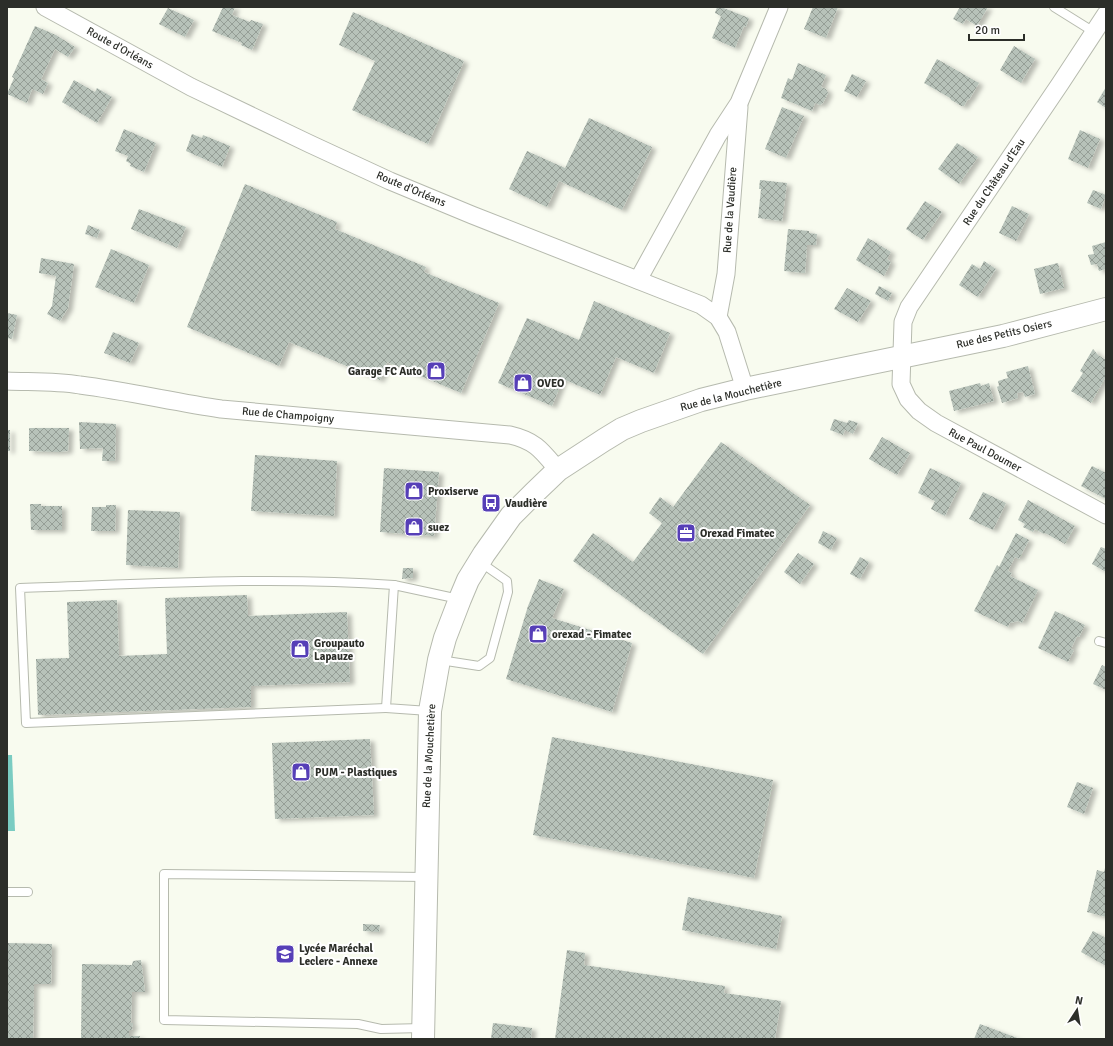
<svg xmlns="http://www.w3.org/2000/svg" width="1113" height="1046" viewBox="0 0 1113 1046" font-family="Signika,sans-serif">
	<defs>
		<pattern id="building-cross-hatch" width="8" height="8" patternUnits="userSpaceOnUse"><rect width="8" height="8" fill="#b7c2b9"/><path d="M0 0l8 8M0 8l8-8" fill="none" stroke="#959e96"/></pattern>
		<filter id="shadow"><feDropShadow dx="4.5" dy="2.5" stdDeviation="2" flood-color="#0004"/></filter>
	</defs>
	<rect width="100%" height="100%" fill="#f8fbef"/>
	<path fill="#7accc2" d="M7 755H12L15 831H7Z"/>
	<g fill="url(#building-cross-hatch)" filter="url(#shadow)">
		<path d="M223 7H235L232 15 250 22 251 20 263 24 252 50 241 45 242 43 212 31Z"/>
		<path d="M717 7H721L749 18 746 27 744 26 735 48 712 38 721 16 715 13Z"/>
		<path d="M813 7H838L826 38 804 29Z"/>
		<path d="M960 7H988L977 26 966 19 963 24 953 19Z"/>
		<path d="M168 8 194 20 185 37 159 24Z"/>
		<path d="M353 12 464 61 428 144 352 110 375 61 339 45Z"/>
		<path d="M35 26 56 35 75 47 68 57 55 49 41 79 48 83 43 94 32 89 27 103 7 94 14 78 12 77Z"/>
		<path d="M1014 46 1035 59 1021 83 1000 70Z"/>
		<path d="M937 59 979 83 969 100 968 99 964 106H961L955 102 951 100 950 98 924 83Z"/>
		<path d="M798 63 826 75 821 87 826 89 828 93 823 103 820 105 815 103 812 111 781 98 788 78 792 80Z"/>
		<path d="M852 74 866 81 857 97 844 91Z"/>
		<path d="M74 80 95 92 97 88 112 97 97 123 62 102Z"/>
		<path d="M1106 87V108L1097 102Z"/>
		<path d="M782 107 804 116 786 158 765 149Z"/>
		<path d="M589 118 652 147 622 210 559 181 547 207 509 189 527 151 565 168Z"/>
		<path d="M124 129 156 143 144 172 130 166 131 164 126 161 128 156 115 151Z"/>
		<path d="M1080 130 1100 139 1088 168 1068 159Z"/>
		<path d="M192 134 202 138 203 135 230 146 222 167 186 151Z"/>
		<path d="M957 143 978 157 959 184 938 169Z"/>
		<path d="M760 180 787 183 782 221 758 218 761 189H759Z"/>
		<path d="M245 184 337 222 335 229 426 267 424 272 499 303 461 393 387 362 380 380 289 342 279 366 187 327Z"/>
		<path d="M1093 190 1106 195 1101 209 1087 203Z"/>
		<path d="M925 201 942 212 923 240 906 229Z"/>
		<path d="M1012 206 1029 214 1016 241 999 233Z"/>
		<path d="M139 209 186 227 177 248 131 229Z"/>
		<path d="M88 225 100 230 97 238 85 234Z"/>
		<path d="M788 229 809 231V233L817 234 816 245H807L805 273 784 271Z"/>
		<path d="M868 238 891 252 887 259 891 262 884 276 856 260Z"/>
		<path d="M1106 242V269L1099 271 1097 264 1091 265 1088 255 1094 254 1092 246Z"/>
		<path d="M111 249 149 265 134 303 95 287Z"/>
		<path d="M41 258 74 264 68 308 60 321 47 314 52 306 56 276 39 273Z"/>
		<path d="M984 261 996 269 978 297 959 285 972 264 980 269Z"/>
		<path d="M1058 263 1064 288 1040 294 1034 269Z"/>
		<path d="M879 286 892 293 888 301 875 294Z"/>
		<path d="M847 288 871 301 858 322 834 309Z"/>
		<path d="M594 301 670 333 654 373 616 357 600 395 563 379 552 406 498 383 527 318 579 340Z"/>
		<path d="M7 313 17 315 12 339 7 338Z"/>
		<path d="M113 332 139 343 130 363 104 353Z"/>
		<path d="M1093 349 1098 355 1106 360V376L1091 403 1071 391 1083 373 1080 371Z"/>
		<path d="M1028 366 1035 394 1025 397 1023 392 1017 393 1018 398 1002 403 997 387 999 386 998 381 1008 378 1006 372Z"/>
		<path d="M980 383 981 386 989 383 994 401 954 411 949 391Z"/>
		<path d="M834 419 847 423 849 420 858 423 853 434 845 430 843 435 830 430Z"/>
		<path d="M79 422 116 424 115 461H102L103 448 80 449Z"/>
		<path d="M29 428H69L68 451 58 452 29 451Z"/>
		<rect x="7" y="430" width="3" height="21"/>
		<path d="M882 437 910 453 897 475 869 459Z"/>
		<path d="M721 442 810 505 703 654 573 561 593 533 633 562 662 523 649 513 660 497 673 507Z"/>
		<path d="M255 455 337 461 334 516 251 511Z"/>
		<path d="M1092 466 1106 473V499L1081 486Z"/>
		<path d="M384 468 439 472 434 536 380 532Z"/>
		<path d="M930 468 961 483 945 516 931 509 935 501 918 493Z"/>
		<path d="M983 492 1006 503 993 530 969 519Z"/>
		<path d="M1028 500 1075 526 1065 544 1045 533 1044 534 1035 529 1033 532 1023 527 1025 524 1018 520Z"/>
		<path d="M30 504H41V506H62V530H31Z"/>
		<path d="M106 505H116L115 531H91L92 507H106Z"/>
		<path d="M128 510 180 512 178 568 126 565Z"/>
		<path d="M823 531 837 538 831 550 818 543Z"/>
		<path d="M1016 533 1029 540 1019 559 1015 557 1008 571 1012 573 1010 576 1038 590 1022 623 1018 621 1010 623 1008 627 974 611 997 565 999 567Z"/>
		<path d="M1101 547 1106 549V572L1092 564Z"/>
		<path d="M798 553 814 564 800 584 784 572Z"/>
		<path d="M860 557 869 562 860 579 850 574Z"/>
		<path d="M403 568H413V578L402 579Z"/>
		<path d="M539 579 564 589 552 618 632 643 612 712 506 679 528 606Z"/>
		<path d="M247 595 248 616 347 612 350 682 251 686V707L38 715 36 659 69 658 67 602 117 600 119 656 167 654 165 598Z"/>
		<path d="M1055 611 1085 625 1079 637 1077 636 1071 649 1074 650 1068 662 1038 648Z"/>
		<path d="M1102 665 1106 667V690L1093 684Z"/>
		<path d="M552 737 773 780 754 878 533 835Z"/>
		<path d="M370 739 374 815 275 819 272 743Z"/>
		<path d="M1077 782 1093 788 1084 814 1067 807Z"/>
		<path d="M1105 868H1106V917L1087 912 1097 870 1104 872Z"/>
		<path d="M688 897 782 916 776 949 682 930Z"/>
		<path d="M363 924 380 925 379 932 363 931Z"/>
		<path d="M1093 931 1106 938V966L1081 952Z"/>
		<path d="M7 943 52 944 51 984H34L33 1039H7Z"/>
		<path d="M567 950 585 953 584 965 725 986 724 993 781 1001 775 1039H555Z"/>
		<path d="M141 960 145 992H132L131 1023H133L132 1030H129V1036H140L139 1039H81L82 964 132 965 133 961Z"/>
		<path d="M493 1023 532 1028 531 1039H491Z"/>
		<path d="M980 1024 1020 1039H974Z"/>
	</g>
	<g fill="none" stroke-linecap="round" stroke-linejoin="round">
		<g stroke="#b6baae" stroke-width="10">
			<g id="lane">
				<path d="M1054 7 1094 32"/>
				<path d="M1099 641 1106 643"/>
				<path d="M440 660 479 666 490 658 508 592 507 581 480 562"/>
				<path d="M386 708 26 723 20 588C144 584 270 576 394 585"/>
				<path d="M429 711 386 708 394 585 459 599"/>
				<path d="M7 892H28"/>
				<path d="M423 1028 381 1029 358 1024 164 1020V874L426 877"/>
			</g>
		</g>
		<g stroke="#b6baae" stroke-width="19">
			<g id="street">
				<path d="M45 7 191 87 310 144 390 181 472 215 701 305 718 317 727 332 745 389"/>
				<path d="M1106 14 1060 84 909 307 903 322 901 384 908 399 919 411 936 423 1106 515"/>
				<path d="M638 280 718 135 739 103 779 7"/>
				<path d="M718 317 726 274 739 107"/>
				<path d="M7 381C31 382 56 381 80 385 127 391 174 402 221 409L510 435C536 441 542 451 558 470"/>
			</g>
		</g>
		<g stroke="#b6baae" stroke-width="24">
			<path id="secondary" d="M423 1039 430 711 439 660 445 638 460 599 468 580 484 554 511 516 534 493 558 470 604 440 622 429 641 421 701 400 745 389 1003 336 1106 309"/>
		</g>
		<use href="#lane" stroke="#fff" stroke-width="8"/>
		<use href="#street" stroke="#fff" stroke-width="17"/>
		<use href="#secondary" stroke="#fff" stroke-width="22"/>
	</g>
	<defs>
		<g id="shop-square" transform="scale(1)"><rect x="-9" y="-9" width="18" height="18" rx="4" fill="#563fb7" stroke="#fff"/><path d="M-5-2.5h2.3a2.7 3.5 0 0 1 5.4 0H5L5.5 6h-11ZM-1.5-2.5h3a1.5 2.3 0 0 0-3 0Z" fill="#fff"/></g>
		<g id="bus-square" transform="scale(1)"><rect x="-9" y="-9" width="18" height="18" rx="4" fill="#563fb7" stroke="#fff"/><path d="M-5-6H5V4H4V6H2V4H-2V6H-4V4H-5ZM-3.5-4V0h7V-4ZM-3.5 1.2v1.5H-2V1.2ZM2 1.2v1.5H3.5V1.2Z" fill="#fff"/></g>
		<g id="office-square" transform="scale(1)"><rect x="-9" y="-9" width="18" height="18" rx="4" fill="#563fb7" stroke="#fff"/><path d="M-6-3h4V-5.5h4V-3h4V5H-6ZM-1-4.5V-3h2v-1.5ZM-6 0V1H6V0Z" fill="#fff"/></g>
		<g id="school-square" transform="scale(1)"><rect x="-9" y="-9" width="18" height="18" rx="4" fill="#563fb7" stroke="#fff"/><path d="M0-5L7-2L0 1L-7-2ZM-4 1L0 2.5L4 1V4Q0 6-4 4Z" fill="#fff"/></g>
	</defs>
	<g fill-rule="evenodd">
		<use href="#shop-square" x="436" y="371"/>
		<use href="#shop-square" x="523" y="383"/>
		<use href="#shop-square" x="414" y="491"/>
		<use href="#bus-square" x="491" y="503"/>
		<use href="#shop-square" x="414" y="527"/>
		<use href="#office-square" x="686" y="533"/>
		<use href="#shop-square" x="538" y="634"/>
		<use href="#shop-square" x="300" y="649"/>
		<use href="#shop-square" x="301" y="772"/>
		<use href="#school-square" x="285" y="954"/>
	</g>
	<g text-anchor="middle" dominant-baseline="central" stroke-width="4" stroke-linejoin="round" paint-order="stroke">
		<g font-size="11" fill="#2c2e29" stroke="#fff">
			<text transform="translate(120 48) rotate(29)">Route d'Orléans</text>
			<text transform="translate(994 182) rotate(-56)">Rue du Château d'Eau</text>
			<text transform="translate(411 189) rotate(23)">Route d'Orléans</text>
			<text transform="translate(730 210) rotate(-86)">Rue de la Vaudière</text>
			<text transform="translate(1004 334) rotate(-13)">Rue des Petits Osiers</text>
			<text transform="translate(731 395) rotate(-14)">Rue de la Mouchetière</text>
			<text transform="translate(288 415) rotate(5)">Rue de Champoigny</text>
			<text transform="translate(985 450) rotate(28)">Rue Paul Doumer</text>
			<text transform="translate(429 756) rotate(-87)">Rue de la Mouchetière</text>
		</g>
		<g font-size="11" font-weight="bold" fill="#2c2e29" stroke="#fff" text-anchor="start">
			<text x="422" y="371" text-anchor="end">Garage FC Auto</text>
			<text x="537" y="383">OVEO</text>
			<text x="428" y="491">Proxiserve</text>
			<text x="505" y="503">Vaudière</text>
			<text x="428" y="527">suez</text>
			<text x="700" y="533">Orexad Fimatec</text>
			<text x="552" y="634">orexad - Fimatec</text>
			<text x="314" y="643">Groupauto<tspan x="314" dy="13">Lapauze</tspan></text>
			<text x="315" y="772">PUM - Plastiques</text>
			<text x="299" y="948">Lycée Maréchal<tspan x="299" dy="13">Leclerc - Annexe</tspan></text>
		</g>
	</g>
	<rect width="1113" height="1046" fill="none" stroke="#2c2e29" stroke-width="16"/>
	<g transform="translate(1077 1010) rotate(12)" stroke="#ffffff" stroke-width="3" paint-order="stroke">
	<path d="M0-3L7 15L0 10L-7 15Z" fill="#2c2e29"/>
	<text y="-6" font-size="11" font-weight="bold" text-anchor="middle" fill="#2c2e29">N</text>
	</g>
	<path d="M969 34v6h55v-6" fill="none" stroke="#2c2e29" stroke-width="2"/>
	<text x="975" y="34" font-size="12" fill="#2c2e29" stroke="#ffffff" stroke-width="3" paint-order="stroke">20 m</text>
</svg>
